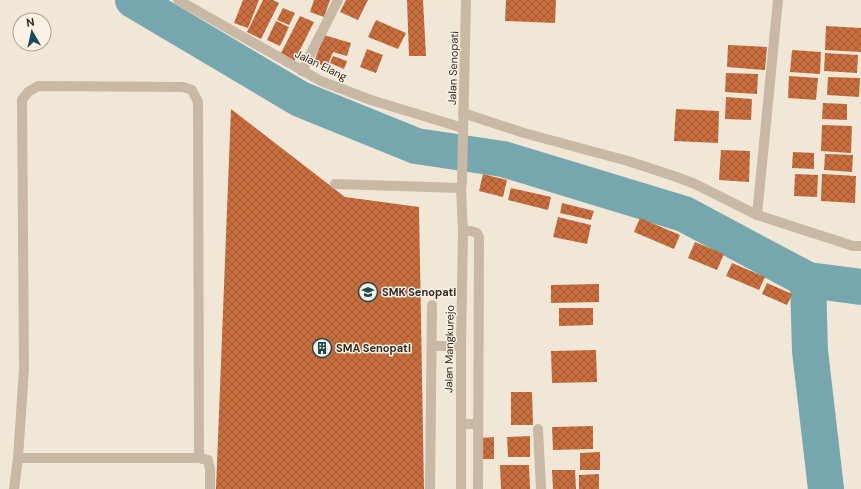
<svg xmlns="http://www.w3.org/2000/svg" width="861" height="489" viewBox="0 0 861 489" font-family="'DM Sans',sans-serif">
	<defs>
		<pattern id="building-cross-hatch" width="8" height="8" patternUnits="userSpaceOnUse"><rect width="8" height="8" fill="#c86e3e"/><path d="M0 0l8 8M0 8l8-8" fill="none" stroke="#a35b34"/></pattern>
	</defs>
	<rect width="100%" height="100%" fill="#f1e7d7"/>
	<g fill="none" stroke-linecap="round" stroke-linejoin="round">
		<g stroke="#76a6ae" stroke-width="36">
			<path d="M133 0 300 99 416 146 503 159 684 214 808 280 861 287"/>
			<path d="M808 280 810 351 826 489"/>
		</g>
	</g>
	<g fill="url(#building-cross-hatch)">
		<path d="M243 0H259L248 28 234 23Z"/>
		<path d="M263 0H273L279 3 261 39 247 32Z"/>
		<path d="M314 0H330L324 17 310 12Z"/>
		<path d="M346 0H368L358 20 340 12Z"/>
		<path d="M407 0H423L426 56H409Z"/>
		<path d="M506 0H556L555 23 505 21Z"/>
		<path d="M283 8 295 13 289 25 277 20Z"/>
		<path d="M300 16 314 22 294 62 280 55Z"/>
		<path d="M376 20 406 33 398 49 368 37Z"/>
		<path d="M276 21 289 27 280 46 267 40Z"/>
		<path d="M826 26 861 28V52L825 50Z"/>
		<path d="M324 35 351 43 347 56 333 52 327 67 314 62Z"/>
		<path d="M728 45 767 47 765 70 727 67Z"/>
		<path d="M367 49 383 55 376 73 360 67Z"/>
		<path d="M792 50 821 52 820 74 790 72Z"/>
		<path d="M825 53 858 55 857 73 824 71Z"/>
		<path d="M333 56 347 61 344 69 330 63Z"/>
		<path d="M726 73 758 74 757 94 725 92Z"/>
		<path d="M789 76 818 78 816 100 788 98Z"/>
		<path d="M828 77 860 78 859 97 827 95Z"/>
		<path d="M726 97 752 99 751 120 725 119Z"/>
		<path d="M823 103 847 104V120L822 119Z"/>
		<path d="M231 109 345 197 419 207 424 489H216Z"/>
		<path d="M676 109 719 111 718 143 674 141Z"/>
		<path d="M822 125 852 126 851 153 821 151Z"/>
		<path d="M721 150 750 151 749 182 719 180Z"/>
		<path d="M793 152 814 153V169L792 168Z"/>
		<path d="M825 154 853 155 852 172 824 170Z"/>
		<path d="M483 174 507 180 503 197 479 191Z"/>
		<path d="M795 174 818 175 817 197 794 196Z"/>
		<path d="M822 174 856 176 855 203 821 201Z"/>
		<path d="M511 188 551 197 548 210 508 200Z"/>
		<path d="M562 203 594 211 591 220 560 213Z"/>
		<path d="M558 217 591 225 587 244 553 237Z"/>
		<path d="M640 218 680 235 674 249 634 232Z"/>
		<path d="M695 242 724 254 717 270 688 258Z"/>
		<path d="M732 263 765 277 759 290 726 276Z"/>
		<path d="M767 283 792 294 787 305 762 294Z"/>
		<path d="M599 284V302L551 303V285Z"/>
		<path d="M559 308H593V325L559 326Z"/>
		<path d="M596 350 597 382 552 383 551 351Z"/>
		<path d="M511 392H532L533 425H511Z"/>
		<path d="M593 426V449L553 450 552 427Z"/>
		<path d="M530 436V457H508L507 437Z"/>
		<path d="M494 437V459H480V438Z"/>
		<path d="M600 452V470H580V453Z"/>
		<path d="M500 465H529L530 489H501Z"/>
		<path d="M552 470H575L576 489H553Z"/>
		<path d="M599 474V489H579V475Z"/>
	</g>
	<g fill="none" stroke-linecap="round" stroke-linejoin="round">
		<g stroke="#c9b8a3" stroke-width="10">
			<path d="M335 184 461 188"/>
			<path d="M463 231H471L477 233 479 237 478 489"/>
			<path d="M432 346H461"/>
			<path d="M461 424H478"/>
			<path d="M18 458H199L208 460 210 469V489"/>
			<path d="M14 489 18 458 24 369 22 100 28 92 38 86 183 87 192 90 198 102 199 458"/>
			<path d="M430 489 432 305"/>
		</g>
		<g stroke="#c9b8a3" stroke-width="10">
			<path d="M178 0 321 81 371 100 463 128"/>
			<path d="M302 71 338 0"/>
			<path d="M463 113 524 133 628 161 674 176 695 184 757 215 853 246H861"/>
			<path d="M757 215 778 0"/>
			<path d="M538 429 541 489"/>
		</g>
		<path stroke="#c9b8a3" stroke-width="10" d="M461 489V346L463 231 461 188 462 182 466 0"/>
	</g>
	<defs>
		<g id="school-ring" transform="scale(1)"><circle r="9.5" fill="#f9f1e3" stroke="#1b4b55" stroke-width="1.5"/><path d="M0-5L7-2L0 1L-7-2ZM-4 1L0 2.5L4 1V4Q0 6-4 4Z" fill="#1b4b55"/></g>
		<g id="building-ring" transform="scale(1)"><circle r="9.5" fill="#f9f1e3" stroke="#1b4b55" stroke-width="1.5"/><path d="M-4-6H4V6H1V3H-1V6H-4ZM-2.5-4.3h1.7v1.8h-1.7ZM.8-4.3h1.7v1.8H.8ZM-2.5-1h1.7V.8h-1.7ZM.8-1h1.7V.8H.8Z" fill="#1b4b55"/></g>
	</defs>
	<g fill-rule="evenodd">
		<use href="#school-ring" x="368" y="292"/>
		<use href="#building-ring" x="322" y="348"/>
	</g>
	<g text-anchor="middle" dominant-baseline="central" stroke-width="3" stroke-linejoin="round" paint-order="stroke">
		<g font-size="11" fill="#342b25" stroke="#f9f1e3">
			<text transform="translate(321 65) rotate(26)">Jalan Elang</text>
			<text transform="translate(453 68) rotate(-88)">Jalan Senopati</text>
			<text transform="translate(449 349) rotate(-89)">Jalan Mangkurejo</text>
		</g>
		<g font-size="11" font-weight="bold" fill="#342b25" stroke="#f9f1e3" text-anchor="start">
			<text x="382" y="292">SMK Senopati</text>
			<text x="336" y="348">SMA Senopati</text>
		</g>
	</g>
	<g transform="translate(32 32) rotate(351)"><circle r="19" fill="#f9f1e3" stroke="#aaa297"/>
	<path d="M0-3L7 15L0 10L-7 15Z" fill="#1b4b55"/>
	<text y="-6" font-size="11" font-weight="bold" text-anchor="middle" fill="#342b25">N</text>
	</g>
</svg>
